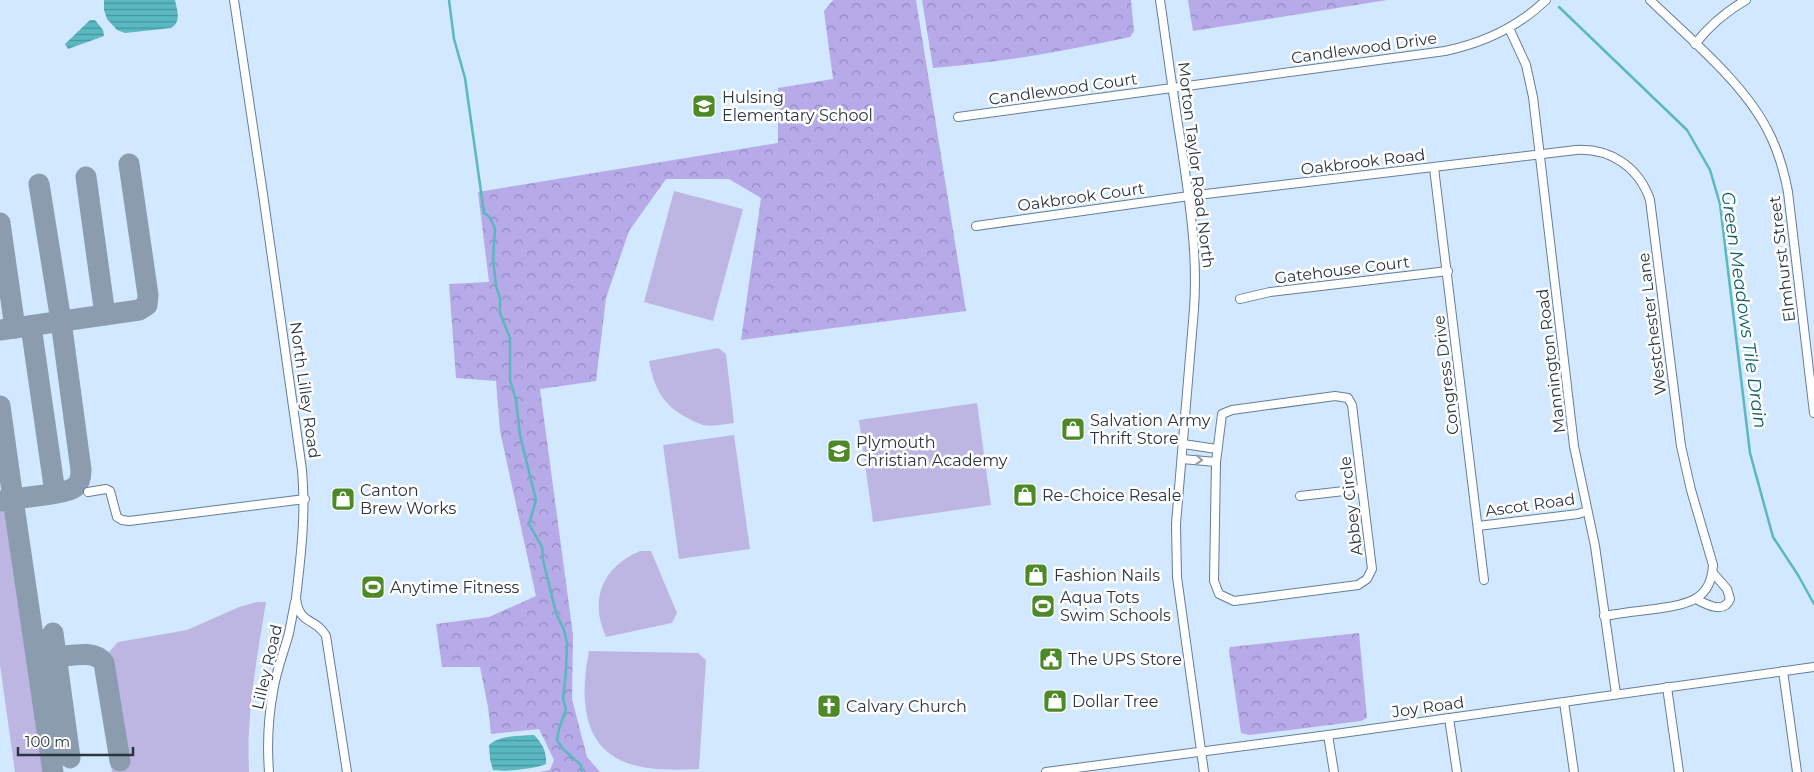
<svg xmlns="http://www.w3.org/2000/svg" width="1814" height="772" viewBox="0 0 1814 772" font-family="Montserrat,sans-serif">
	<defs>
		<pattern id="forest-crowns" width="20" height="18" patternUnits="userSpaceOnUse" patternTransform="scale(1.25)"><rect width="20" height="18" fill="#b7aae9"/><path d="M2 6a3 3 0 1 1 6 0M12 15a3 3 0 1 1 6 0" fill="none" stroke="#958bbe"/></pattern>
		<pattern id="water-rules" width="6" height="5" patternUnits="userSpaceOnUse" patternTransform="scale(1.25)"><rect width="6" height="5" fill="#59b8c0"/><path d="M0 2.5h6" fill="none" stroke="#4a969d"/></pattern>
	</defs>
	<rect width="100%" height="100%" fill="#d2e8ff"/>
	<g fill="#beb6e2">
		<path d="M674 191 743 209 713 321 644 302Z"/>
		<path d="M718 348 726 354 734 423C724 424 714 427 703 425 696 423 688 418 682 415 661 402 653 384 649 361Z"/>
		<path d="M977 403 991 505 873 522 859 420Z"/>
		<path d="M734 435 750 549 679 559 663 445Z"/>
		<path d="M6 509 13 530 47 772H15L0 665V510Z"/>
		<path d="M640 551H651L677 613 672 623 606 637C589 600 602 567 640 551Z"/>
		<path d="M257 602H266C257 658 246 715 249 772H112L111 765 125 763V759L110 661 107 656 109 652 118 642 187 630 239 607Z"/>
		<path d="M589 651 698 653 706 660 699 769C675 770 650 771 627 763 579 746 581 692 589 651Z"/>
	</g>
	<g fill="url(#forest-crowns)">
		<path d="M833 0H916L966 311 741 340 761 198 729 179H666L629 231 606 298 596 381 540 389 573 635 572 699 587 757 600 772H540L550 770 554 760 539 729 491 734 488 707 480 667H442L436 624 489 617 536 596 500 431 496 381 456 378 449 284 489 282 478 192 778 143V88L833 79 824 11Z"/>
		<path d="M922 0H1131L1134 31 1130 37C1065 51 999 63 933 68Z"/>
		<path d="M1188 0H1387L1193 31Z"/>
		<path d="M1359 633 1367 718 1361 721 1249 735 1241 733 1229 651 1230 647Z"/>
	</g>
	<g fill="url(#water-rules)">
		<path d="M104 0H175C177 10 182 22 171 28L125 33 117 30 107 19 104 10Z"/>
		<path d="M90 20H95L103 30 104 36 68 49 65 44Z"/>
		<path d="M534 735C542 743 547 752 546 764 534 769 505 772 493 770L490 759 489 745C499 735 520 736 534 735Z"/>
	</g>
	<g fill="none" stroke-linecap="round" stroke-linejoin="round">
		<g stroke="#59b8c0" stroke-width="2.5">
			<path d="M449 0 454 39 465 78 484 213 490 217 495 229 493 258 496 286 500 298V313L510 338V380L516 400 520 435 536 500 529 524 542 547 543 560 556 613 564 630 567 643 566 671 563 699 566 709 559 729 557 740 563 749 581 765 582 772"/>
			<path d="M1559 7 1687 130 1710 170 1720 204 1750 453 1773 537 1798 575 1814 604"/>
		</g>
		<g stroke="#8b9cae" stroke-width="21">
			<path d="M86 177 105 315"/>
			<path d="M0 223 15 328"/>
			<path d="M31 326 55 493"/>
			<path d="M0 330 139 310 147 305 148 295 129 164"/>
			<path d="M0 406 13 499C26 497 67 494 75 487 80 483 81 477 81 470L61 321 39 184"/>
			<path d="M0 501 13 499 53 772"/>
			<path d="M53 633 70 758"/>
			<path d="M56 657C71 656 95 649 104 663L120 761"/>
		</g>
		<g stroke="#657e97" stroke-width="10">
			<g id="minor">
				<path d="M234 0 263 194 302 470C306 514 301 555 296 598 299 626 316 617 326 636L347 772"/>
				<path d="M1160 0C1167 48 1173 95 1181 143 1189 199 1198 252 1194 309L1176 524 1177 577 1204 772"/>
				<path d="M1650 0C1689 38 1744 83 1768 131 1778 150 1784 171 1788 192L1814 413"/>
				<path d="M1509 28 1526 65 1533 97 1574 446 1595 546 1616 694"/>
				<path d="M1695 44C1710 25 1725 12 1746 0"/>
				<path d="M958 117 1445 51C1483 43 1518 27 1546 0"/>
				<path d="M1434 168 1484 580"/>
				<path d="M976 226 1189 196 1576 150C1610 148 1639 167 1650 200L1681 446 1691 490 1713 565C1711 602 1686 604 1655 609 1638 611 1621 613 1604 616"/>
				<path d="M1240 299 1270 292 1448 271"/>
				<path d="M1335 396 1348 398 1352 405 1372 569 1367 579 1358 585 1234 601 1219 594 1214 581 1216 462 1222 414 1232 410Z"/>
				<path d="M1183 444 1217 449"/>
				<path d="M1182 459 1216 462"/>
				<path d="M88 492 106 489 110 491 117 517 122 520 129 521 305 499"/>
				<path d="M1300 496 1362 489"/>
				<path d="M1478 526 1578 514 1587 511"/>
				<path d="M1696 599C1707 605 1724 614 1730 599L1727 589 1713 573"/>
				<path d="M1783 671 1797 772"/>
				<path d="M1667 687 1679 772"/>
				<path d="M1564 702 1574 772"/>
				<path d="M1449 718 1457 772"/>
				<path d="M1328 735 1334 772"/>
				<path d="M269 772C267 745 268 719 273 692 276 671 284 652 289 633 291 623 293 612 295 602"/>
				<path d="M1046 772 1328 735 1814 667"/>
			</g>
		</g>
		<use href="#minor" stroke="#fff" stroke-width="8"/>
	</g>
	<defs><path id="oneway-chevron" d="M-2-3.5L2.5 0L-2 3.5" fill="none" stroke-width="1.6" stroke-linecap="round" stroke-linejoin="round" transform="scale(1.25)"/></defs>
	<use stroke="#949aa0" href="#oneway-chevron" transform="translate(1199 460) rotate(5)"/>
	<defs>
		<g id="school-square" transform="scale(1.25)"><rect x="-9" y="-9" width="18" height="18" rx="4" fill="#4d8926" stroke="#fff"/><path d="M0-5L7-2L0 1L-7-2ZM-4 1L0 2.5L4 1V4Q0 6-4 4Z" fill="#fff"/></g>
		<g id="shop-square" transform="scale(1.25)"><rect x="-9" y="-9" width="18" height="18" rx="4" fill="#4d8926" stroke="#fff"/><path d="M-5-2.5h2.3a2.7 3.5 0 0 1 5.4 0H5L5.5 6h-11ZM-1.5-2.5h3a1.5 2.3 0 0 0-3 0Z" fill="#fff"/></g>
		<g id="stadium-square" transform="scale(1.25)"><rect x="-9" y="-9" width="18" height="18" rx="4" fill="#4d8926" stroke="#fff"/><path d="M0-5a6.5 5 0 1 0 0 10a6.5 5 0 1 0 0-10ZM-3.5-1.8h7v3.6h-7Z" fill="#fff"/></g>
		<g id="civic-square" transform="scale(1.25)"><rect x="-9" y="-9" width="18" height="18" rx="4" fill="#4d8926" stroke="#fff"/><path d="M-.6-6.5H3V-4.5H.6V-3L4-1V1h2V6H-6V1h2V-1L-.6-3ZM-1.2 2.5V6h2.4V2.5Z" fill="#fff"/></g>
		<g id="church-square" transform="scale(1.25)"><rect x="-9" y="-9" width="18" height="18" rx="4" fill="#4d8926" stroke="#fff"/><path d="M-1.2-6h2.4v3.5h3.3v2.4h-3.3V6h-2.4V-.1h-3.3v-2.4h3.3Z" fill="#fff"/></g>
	</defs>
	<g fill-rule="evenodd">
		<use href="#school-square" x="704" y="106"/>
		<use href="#shop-square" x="1073" y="429"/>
		<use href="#school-square" x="839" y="451"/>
		<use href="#shop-square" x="1025" y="495"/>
		<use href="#shop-square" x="343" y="499"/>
		<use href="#shop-square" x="1036" y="575"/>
		<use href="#stadium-square" x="373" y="587"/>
		<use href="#stadium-square" x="1043" y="606"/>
		<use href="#civic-square" x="1051" y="659"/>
		<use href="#shop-square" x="1055" y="701"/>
		<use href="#church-square" x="829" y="706"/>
	</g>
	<g text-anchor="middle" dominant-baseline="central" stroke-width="5" stroke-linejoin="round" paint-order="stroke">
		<g font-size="16" fill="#2a3540" stroke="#fff">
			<text transform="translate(1364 48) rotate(-8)">Candlewood Drive</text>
			<text transform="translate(1063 89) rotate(-8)">Candlewood Court</text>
			<text transform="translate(1363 162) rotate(-7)">Oakbrook Road</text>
			<text transform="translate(1196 165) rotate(83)">Morton Taylor Road North</text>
			<text transform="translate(1081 197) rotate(-8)">Oakbrook Court</text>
			<text transform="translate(1782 259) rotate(-97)">Elmhurst Street</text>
			<text transform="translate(1342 270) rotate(-7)">Gatehouse Court</text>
			<text transform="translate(1652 324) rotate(-97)">Westchester Lane</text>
			<text transform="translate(1551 361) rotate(-97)">Mannington Road</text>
			<text transform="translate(1446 375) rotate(-97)">Congress Drive</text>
			<text transform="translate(305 390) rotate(82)">North Lilley Road</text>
			<text transform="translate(1530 505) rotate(-8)">Ascot Road</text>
			<text transform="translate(1351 506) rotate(-97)">Abbey Circle</text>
			<text transform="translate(267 667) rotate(-77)">Lilley Road</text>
			<text transform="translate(1428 707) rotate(-8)">Joy Road</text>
		</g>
		<g font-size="16" fill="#2a3540" stroke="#fff" text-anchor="start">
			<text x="722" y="97">Hulsing<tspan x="722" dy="18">Elementary School</tspan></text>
			<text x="1090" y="420">Salvation Army<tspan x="1090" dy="18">Thrift Store</tspan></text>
			<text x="856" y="442">Plymouth<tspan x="856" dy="18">Christian Academy</tspan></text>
			<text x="360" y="490">Canton<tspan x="360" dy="18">Brew Works</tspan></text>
			<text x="1042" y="495">Re-Choice Resale</text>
			<text x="1054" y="575">Fashion Nails</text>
			<text x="390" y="587">Anytime Fitness</text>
			<text x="1060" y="597">Aqua Tots<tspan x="1060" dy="18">Swim Schools</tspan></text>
			<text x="1068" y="659">The UPS Store</text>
			<text x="1072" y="701">Dollar Tree</text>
			<text x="846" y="706">Calvary Church</text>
		</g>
		<g font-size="18" font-style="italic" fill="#0e6066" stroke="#fff">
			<text transform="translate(1744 310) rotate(82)">Green Meadows Tile Drain</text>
		</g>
	</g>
	<path d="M18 747v8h115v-8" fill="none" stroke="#2a3540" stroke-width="2.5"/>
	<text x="25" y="747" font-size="15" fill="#2a3540" stroke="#ffffff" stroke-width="4" paint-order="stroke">100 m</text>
</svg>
